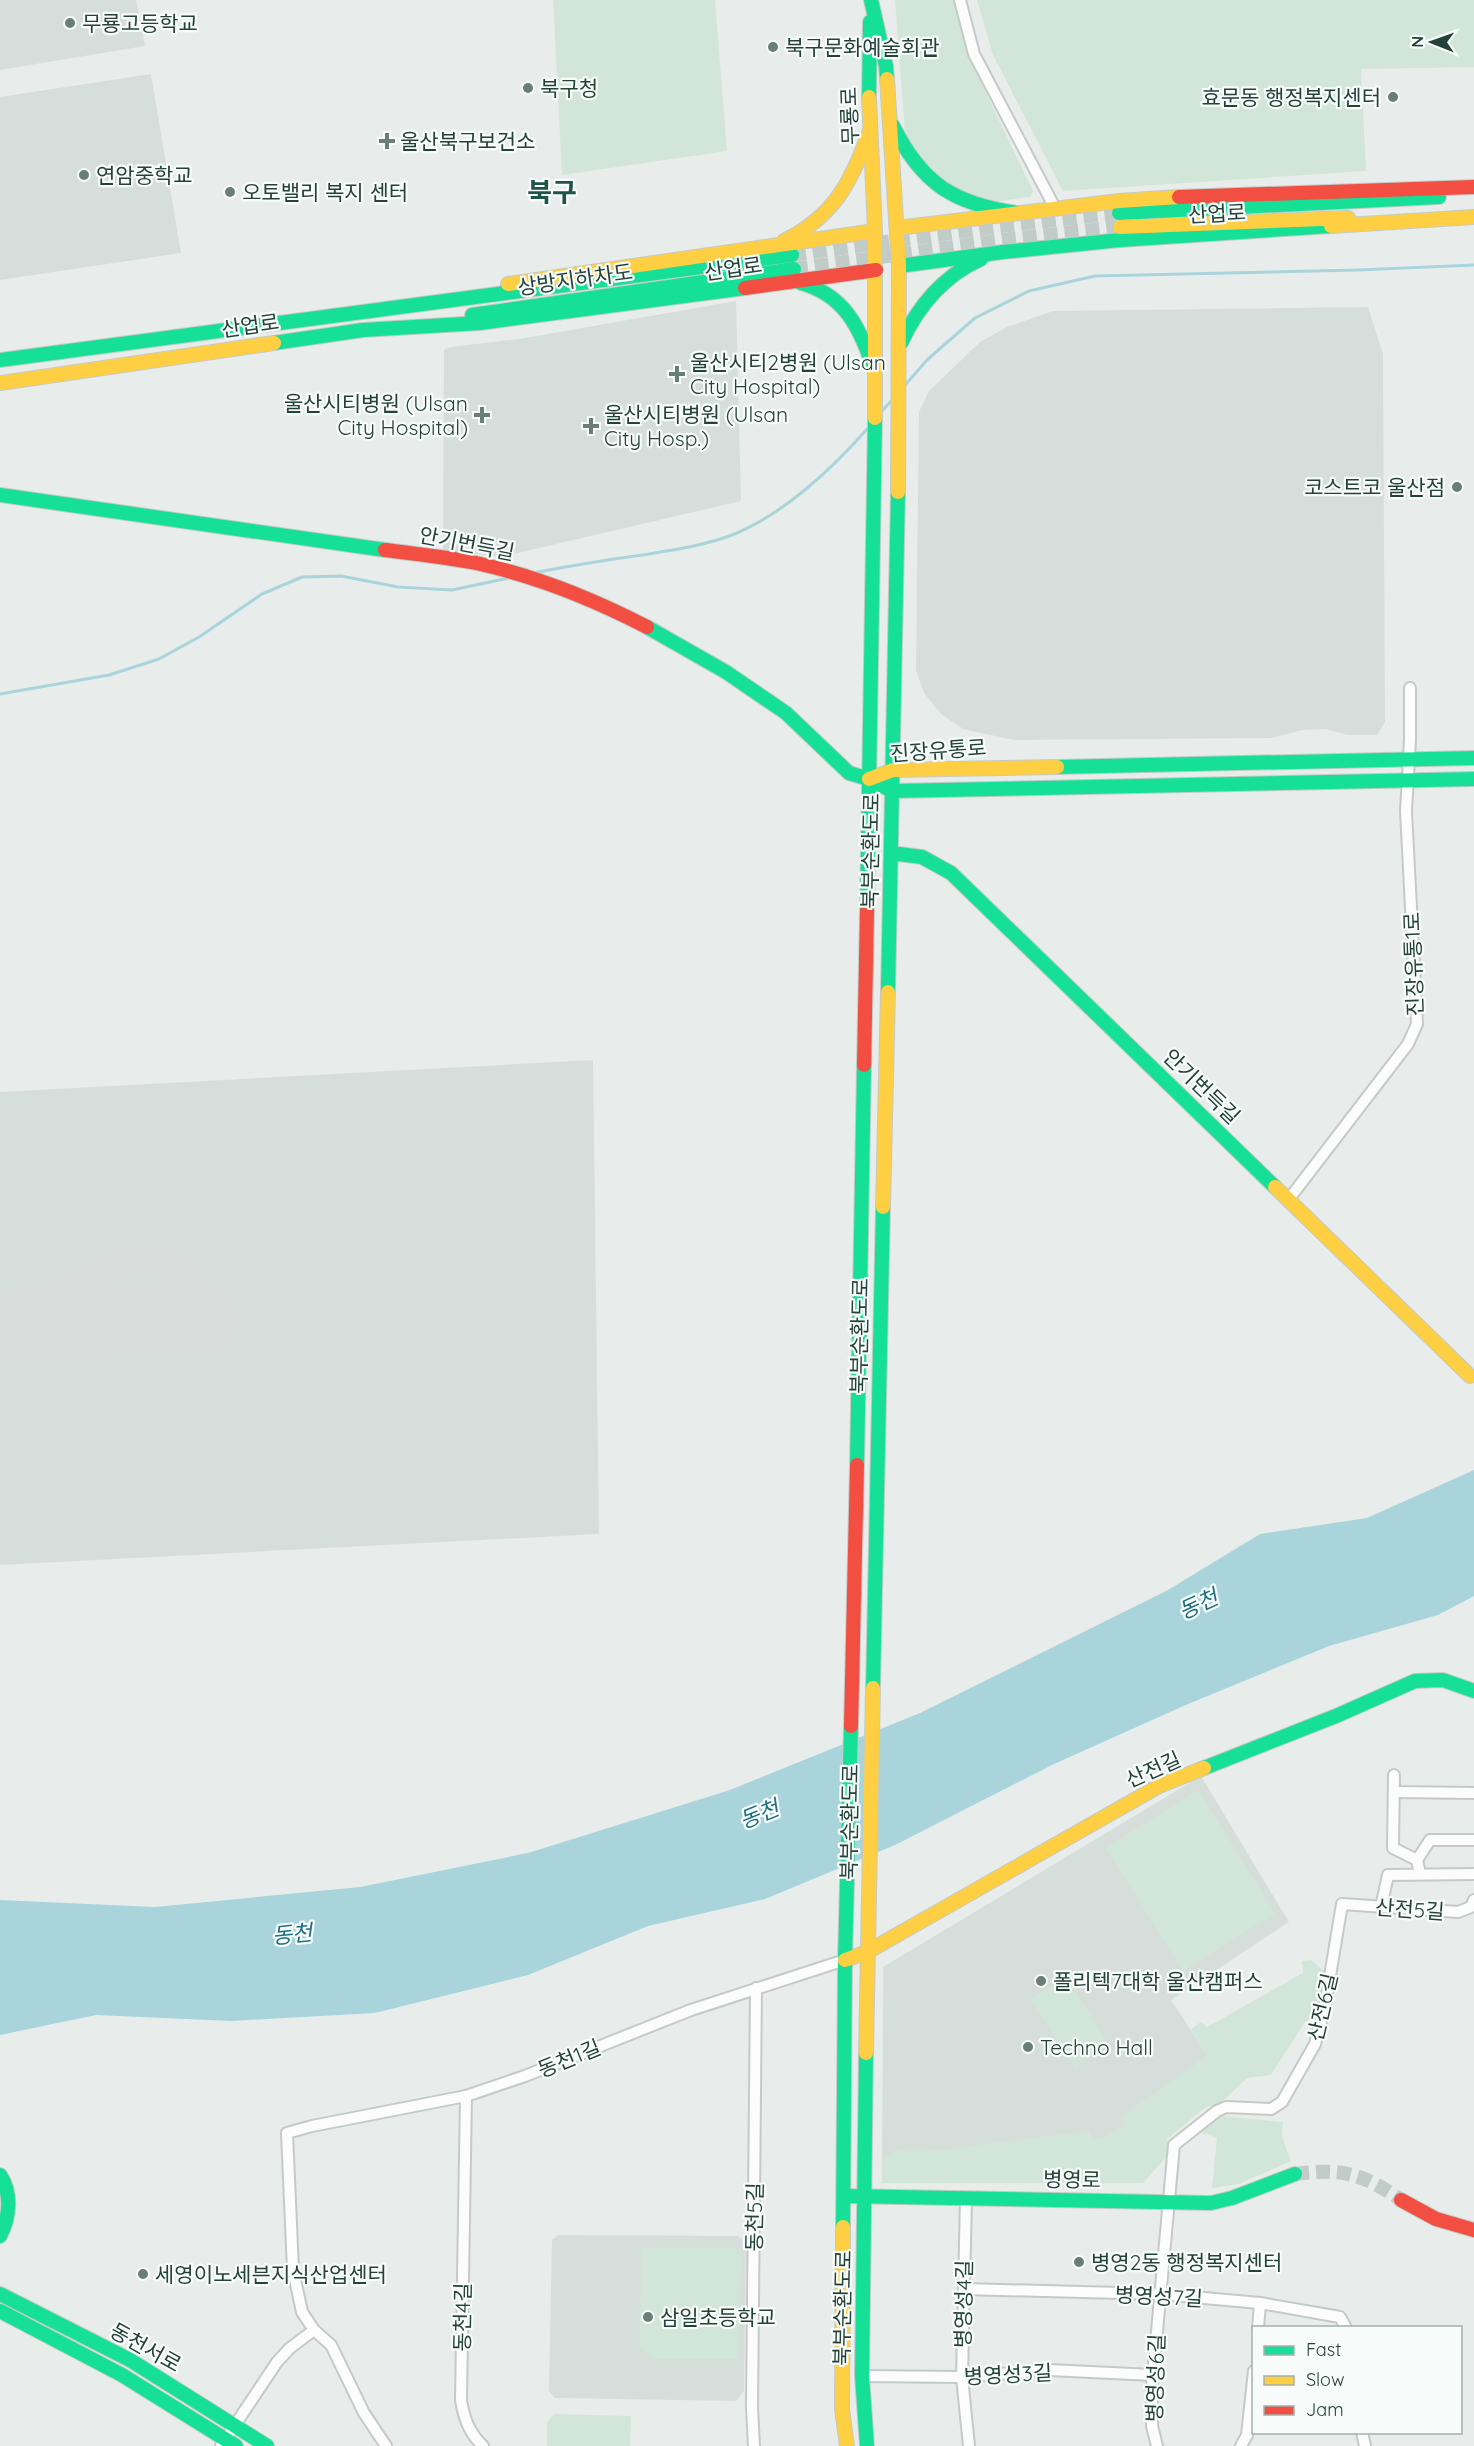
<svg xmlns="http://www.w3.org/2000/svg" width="1474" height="2446" viewBox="0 0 1474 2446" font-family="Quicksand,'Noto Sans KR',sans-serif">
	<rect width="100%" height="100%" fill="#e8edeb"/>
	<g fill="#d6dedb">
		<path d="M0 0H136L145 46 0 70Z"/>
		<path d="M151 74 181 253 0 280V97Z"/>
		<path d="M736 301 741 501 500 557 443 550 444 350 450 347 519 339Z"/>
		<path d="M1368 307 1383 354 1385 722 1377 735H1348L1325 729 1302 730 1272 738 1014 740 963 729 941 714 924 693 916 670 919 412 929 391 980 342 1007 327 1053 311Z"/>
		<path d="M593 1060 599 1534 0 1565V1092Z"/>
		<path d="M1201 1776 1289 1922 1171 2000 1208 2056 1125 2125 1078 2181 882 2183 883 1967Z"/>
		<path d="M558 2235 738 2236 746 2243 744 2391 736 2401 555 2398 549 2391 552 2240Z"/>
	</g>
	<g fill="#d1e6d8">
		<path d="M553 0H715L727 151 562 175Z"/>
		<path d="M895 0H955L974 68 1033 191 1030 197 1000 201H980L964 197 925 166 905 133Z"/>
		<path d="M977 0H1474V67L1361 69 1366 171 1063 191 993 55Z"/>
		<path d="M1198 1790 1275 1913 1183 1971 1106 1848Z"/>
		<path d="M1311 1960 1326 1973 1323 2001 1318 2014 1305 2022 1271 2075 1247 2078 1220 2104 1206 2107 1167 2139 1168 2155 1143 2183H882C882 2177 881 2170 883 2164 887 2147 921 2146 934 2151L1088 2131 1092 2138H1101L1125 2125 1121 2117 1207 2056 1191 2029 1201 2022 1207 2027 1303 1973 1302 1961Z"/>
		<path d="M1067 1977 1108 2044 1075 2068 1031 1999Z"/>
		<path d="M1214 2115 1283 2122 1282 2136 1291 2161 1239 2184 1212 2188 1217 2138 1194 2130Z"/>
		<path d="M641 2248H735L741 2252 738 2359H653L640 2347Z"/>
		<path d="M554 2414 631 2416 630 2446H547V2422Z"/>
	</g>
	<path fill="#a9d4db" d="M1474 1470V1596L1438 1615 1329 1646 1188 1704 1054 1764 895 1845 765 1899 648 1926 528 1975 375 2013 231 2021 96 2015 0 2035V1900L155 1907 360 1887 528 1853 730 1790 920 1713 1168 1590 1260 1534 1367 1518Z"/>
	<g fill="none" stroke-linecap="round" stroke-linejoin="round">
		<g stroke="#a9d4db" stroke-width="3">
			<path d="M906 384 928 359 975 318 1029 291 1095 276 1358 270 1474 265"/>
			<path d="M882 411 892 400"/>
			<path d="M533 573C569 566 606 560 642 555 672 550 703 546 732 535 783 515 833 468 868 428"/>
			<path d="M0 694 109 675 159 659 199 637 262 594 302 577 341 576 398 587 452 590 509 578"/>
		</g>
		<path stroke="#d8dddc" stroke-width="28" d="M0 1324C55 1316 95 1247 158 1262 172 1265 182 1270 189 1284 196 1298 197 1310 189 1323 167 1355 139 1335 110 1329 91 1325 71 1325 51 1324"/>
		<path stroke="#d8dddc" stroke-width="70" d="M0 1327 203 1317"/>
		<g stroke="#c1cbc8" stroke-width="14" stroke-dasharray="14 7" stroke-linecap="butt">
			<path d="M792 255 1001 226 1119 213"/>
			<path d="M794 269 1002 240 1120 227"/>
			<path d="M1295 2174C1340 2168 1363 2173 1401 2200"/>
		</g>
		<g stroke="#c5cac8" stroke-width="14">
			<g id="street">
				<path d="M960 0 974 54 1055 208"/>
				<path d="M1289 1199 1408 1044 1417 1024 1406 811 1410 740V688"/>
				<path d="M1394 1775 1393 1848 1417 1860 1420 1874"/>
				<path d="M1394 1792 1474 1793"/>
				<path d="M1417 1860 1430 1840H1474"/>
				<path d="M1381 1907 1388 1875 1474 1874"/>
				<path d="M466 2096 461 2400C464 2418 469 2433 483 2446"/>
				<path d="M966 2198 962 2377 969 2446"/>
				<path d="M964 2289 1159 2294 1260 2303 1340 2317 1346 2328"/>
				<path d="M1258 2328 1260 2303"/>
				<path d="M862 2376 962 2377 1049 2370 1153 2375"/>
				<path d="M1362 2432 1365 2446"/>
				<path d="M221 2446 277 2362 290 2348 314 2330"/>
				<path d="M386 2446 364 2413 331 2345 314 2330 302 2312 293 2270 287 2133 312 2126 466 2096 525 2076 691 2010 845 1960"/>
				<path d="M754 2446 752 2408 756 1988"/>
				<path d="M1157 2446 1152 2426V2386L1174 2145 1217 2111 1226 2107 1271 2109 1282 2102 1315 2044 1325 2006 1342 1904 1458 1912 1471 1907 1474 1900"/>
				<path d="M1241 2446 1247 2435 1254 2371"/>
			</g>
		</g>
		<g stroke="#c3cbc8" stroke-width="16">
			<g id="fast">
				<path d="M871 0 886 66 887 79"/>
				<path d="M869 97 870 22"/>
				<path d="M893 126C922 184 954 204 1017 213"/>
				<path d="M1119 213 1439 197"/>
				<path d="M899 266 1003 252 1120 240 1331 226"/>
				<path d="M801 283C844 295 859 326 873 366"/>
				<path d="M472 315 794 269"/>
				<path d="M274 343 363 330 480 323 745 288"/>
				<path d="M901 343C918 306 943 276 981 259"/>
				<path d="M0 360 792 255"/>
				<path d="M0 495 385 550"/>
				<path d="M647 627 726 672 786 713 849 773 869 779 892 791 1474 779"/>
				<path d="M1057 767 1474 758"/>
				<path d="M891 853 922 857 951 873 1275 1187"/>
				<path d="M867 911 875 418"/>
				<path d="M888 992 898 492"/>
				<path d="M857 1465 864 1065"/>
				<path d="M873 1688 883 1207"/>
				<path d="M1204 1768 1336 1716 1415 1681 1443 1680 1474 1691"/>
				<path d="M866 2053 862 2376 867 2446"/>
				<path d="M0 2175C12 2193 10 2217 0 2236"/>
				<path d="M844 2196 1211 2203 1232 2198 1295 2174"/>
				<path d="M843 2227 845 1960 851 1726"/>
				<path d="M0 2294 130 2360 267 2446"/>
				<path d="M0 2311 122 2375 236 2446"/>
			</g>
		</g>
		<g stroke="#c3cbc8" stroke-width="16">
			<g id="slow">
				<path d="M887 79 899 266 898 492"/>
				<path d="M869 97 875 231V418"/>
				<path d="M1331 226 1474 217"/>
				<path d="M1120 227 1348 218"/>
				<path d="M897 228 1119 201 1179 197"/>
				<path d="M784 241C833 217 851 183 869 133"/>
				<path d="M508 284 875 231"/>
				<path d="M0 383 274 343"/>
				<path d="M869 779 893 770 1057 767"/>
				<path d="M1275 1187 1470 1376"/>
				<path d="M883 1207 888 992"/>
				<path d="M845 1960 867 1952 1159 1786 1204 1768"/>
				<path d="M866 2053 873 1688"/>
				<path d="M843 2227 842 2409 847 2446"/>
			</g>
		</g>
		<g stroke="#c3cbc8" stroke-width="16">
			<g id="jam">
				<path d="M1179 197 1474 187"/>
				<path d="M745 288 876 270"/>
				<path d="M385 550C415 554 446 557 476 563 536 576 593 599 647 627"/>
				<path d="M864 1065 867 911"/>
				<path d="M851 1726 857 1465"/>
				<path d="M1401 2200 1436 2219 1474 2230"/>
			</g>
		</g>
		<use href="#street" stroke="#fcfcfc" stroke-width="10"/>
		<use href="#fast" stroke="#16e098" stroke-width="14"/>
		<use href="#slow" stroke="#ffcf43" stroke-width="14"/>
		<use href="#jam" stroke="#f24e42" stroke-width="14"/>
	</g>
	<g fill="#697e78" stroke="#f7fbf9" stroke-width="2">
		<circle cx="70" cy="23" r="6"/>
		<circle cx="773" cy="47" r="6"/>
		<circle cx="528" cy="88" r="6"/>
		<circle cx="1393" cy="97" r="6"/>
		<path d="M384 132h6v6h6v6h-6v6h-6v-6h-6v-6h6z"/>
		<circle cx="84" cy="175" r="6"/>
		<circle cx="230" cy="192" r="6"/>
		<path d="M674 365h6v6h6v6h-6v6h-6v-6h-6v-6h6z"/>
		<path d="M479 406h6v6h6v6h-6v6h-6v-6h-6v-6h6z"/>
		<path d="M588 417h6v6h6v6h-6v6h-6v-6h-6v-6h6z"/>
		<circle cx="1457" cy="487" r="6"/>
		<circle cx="1041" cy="1981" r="6"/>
		<circle cx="1028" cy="2047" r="6"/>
		<circle cx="1079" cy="2262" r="6"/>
		<circle cx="143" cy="2274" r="6"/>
		<circle cx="648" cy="2317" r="6"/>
	</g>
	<g text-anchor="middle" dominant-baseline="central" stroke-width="4.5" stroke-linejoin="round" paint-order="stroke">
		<g font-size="21" fill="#24423a" stroke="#f7fbf9" text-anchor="start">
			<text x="82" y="23">무룡고등학교</text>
			<text x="785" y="47">북구문화예술회관</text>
			<text x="540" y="88">북구청</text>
			<text x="1381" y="97" text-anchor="end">효문동 행정복지센터</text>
			<text x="400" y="141">울산북구보건소</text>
			<text x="96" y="175">연암중학교</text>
			<text x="242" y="192">오토밸리 복지 센터</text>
			<text x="690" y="362">울산시티2병원 (Ulsan<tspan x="690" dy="24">City Hospital)</tspan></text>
			<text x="468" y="403" text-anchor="end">울산시티병원 (Ulsan<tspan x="468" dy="24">City Hospital)</tspan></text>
			<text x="604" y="414">울산시티병원 (Ulsan<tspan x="604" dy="24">City Hosp.)</tspan></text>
			<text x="1445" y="487" text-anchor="end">코스트코 울산점</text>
			<text x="1053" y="1981">폴리텍7대학 울산캠퍼스</text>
			<text x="1040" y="2047">Techno Hall</text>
			<text x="1091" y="2262">병영2동 행정복지센터</text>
			<text x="155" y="2274">세영이노세븐지식산업센터</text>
			<text x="660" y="2317">삼일초등학교</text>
		</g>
		<g font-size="21" fill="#24423a" stroke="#f7fbf9">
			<text transform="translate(849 116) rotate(-92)">무룡로</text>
			<text transform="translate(1217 213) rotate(-3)">산업로</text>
			<text transform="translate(733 268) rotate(-8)">산업로</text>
			<text transform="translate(575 279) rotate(-8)">상방지하차도</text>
			<text transform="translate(250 325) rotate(-8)">산업로</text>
			<text transform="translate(467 543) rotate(11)">안기번득길</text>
			<text transform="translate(938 750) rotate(-4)">진장유통로</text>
			<text transform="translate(870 851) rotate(-89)">북부순환도로</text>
			<text transform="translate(1413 964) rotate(-92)">진장유통1로</text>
			<text transform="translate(1202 1086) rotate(44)">안기번득길</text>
			<text transform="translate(859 1336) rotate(-89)">북부순환도로</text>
			<text transform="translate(1153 1769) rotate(-24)">산전길</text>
			<text transform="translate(849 1822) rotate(-89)">북부순환도로</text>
			<text transform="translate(1410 1909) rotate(4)">산전5길</text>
			<text transform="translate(1322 2007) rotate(-77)">산전6길</text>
			<text transform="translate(569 2058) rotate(-22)">동천1길</text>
			<text transform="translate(1072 2179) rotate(1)">병영로</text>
			<text transform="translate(754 2217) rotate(-89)">동천5길</text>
			<text transform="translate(1159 2296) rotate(3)">병영성7길</text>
			<text transform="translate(963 2304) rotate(-89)">병영성4길</text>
			<text transform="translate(842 2308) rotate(-89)">북부순환도로</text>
			<text transform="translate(462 2317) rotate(-89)">동천4길</text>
			<text transform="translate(146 2347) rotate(29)">동천서로</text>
			<text transform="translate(1008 2374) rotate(-3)">병영성3길</text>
			<text transform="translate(1155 2378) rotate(-88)">병영성6길</text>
		</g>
		<g font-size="22" font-style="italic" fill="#1c6f80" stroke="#f7fbf9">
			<text transform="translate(1198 1604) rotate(-25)">동천</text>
			<text transform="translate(759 1814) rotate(-22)">동천</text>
			<text transform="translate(292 1934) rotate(-6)">동천</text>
		</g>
		<g font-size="27" font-weight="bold" fill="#1f5548" stroke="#f7fbf9">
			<text x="552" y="192">북구</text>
		</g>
	</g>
	<rect x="1252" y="2326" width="210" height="108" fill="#f7fbf9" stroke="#a3b1ad" stroke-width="1.5"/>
	<rect x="1264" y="2346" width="30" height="9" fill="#16e098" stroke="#a3b1ad" stroke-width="1.5"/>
	<text x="1306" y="2356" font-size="18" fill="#24423a">Fast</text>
	<rect x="1264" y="2376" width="30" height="9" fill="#ffcf43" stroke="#a3b1ad" stroke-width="1.5"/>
	<text x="1306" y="2386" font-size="18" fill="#24423a">Slow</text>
	<rect x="1264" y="2406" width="30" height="9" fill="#f24e42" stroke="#a3b1ad" stroke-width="1.5"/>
	<text x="1306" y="2416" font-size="18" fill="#24423a">Jam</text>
	<g transform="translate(1432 42) rotate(271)" stroke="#f7fbf9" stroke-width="4.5" paint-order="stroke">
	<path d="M0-4.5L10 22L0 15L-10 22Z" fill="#24423a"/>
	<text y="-9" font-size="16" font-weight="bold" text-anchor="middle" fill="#24423a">N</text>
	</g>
</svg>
